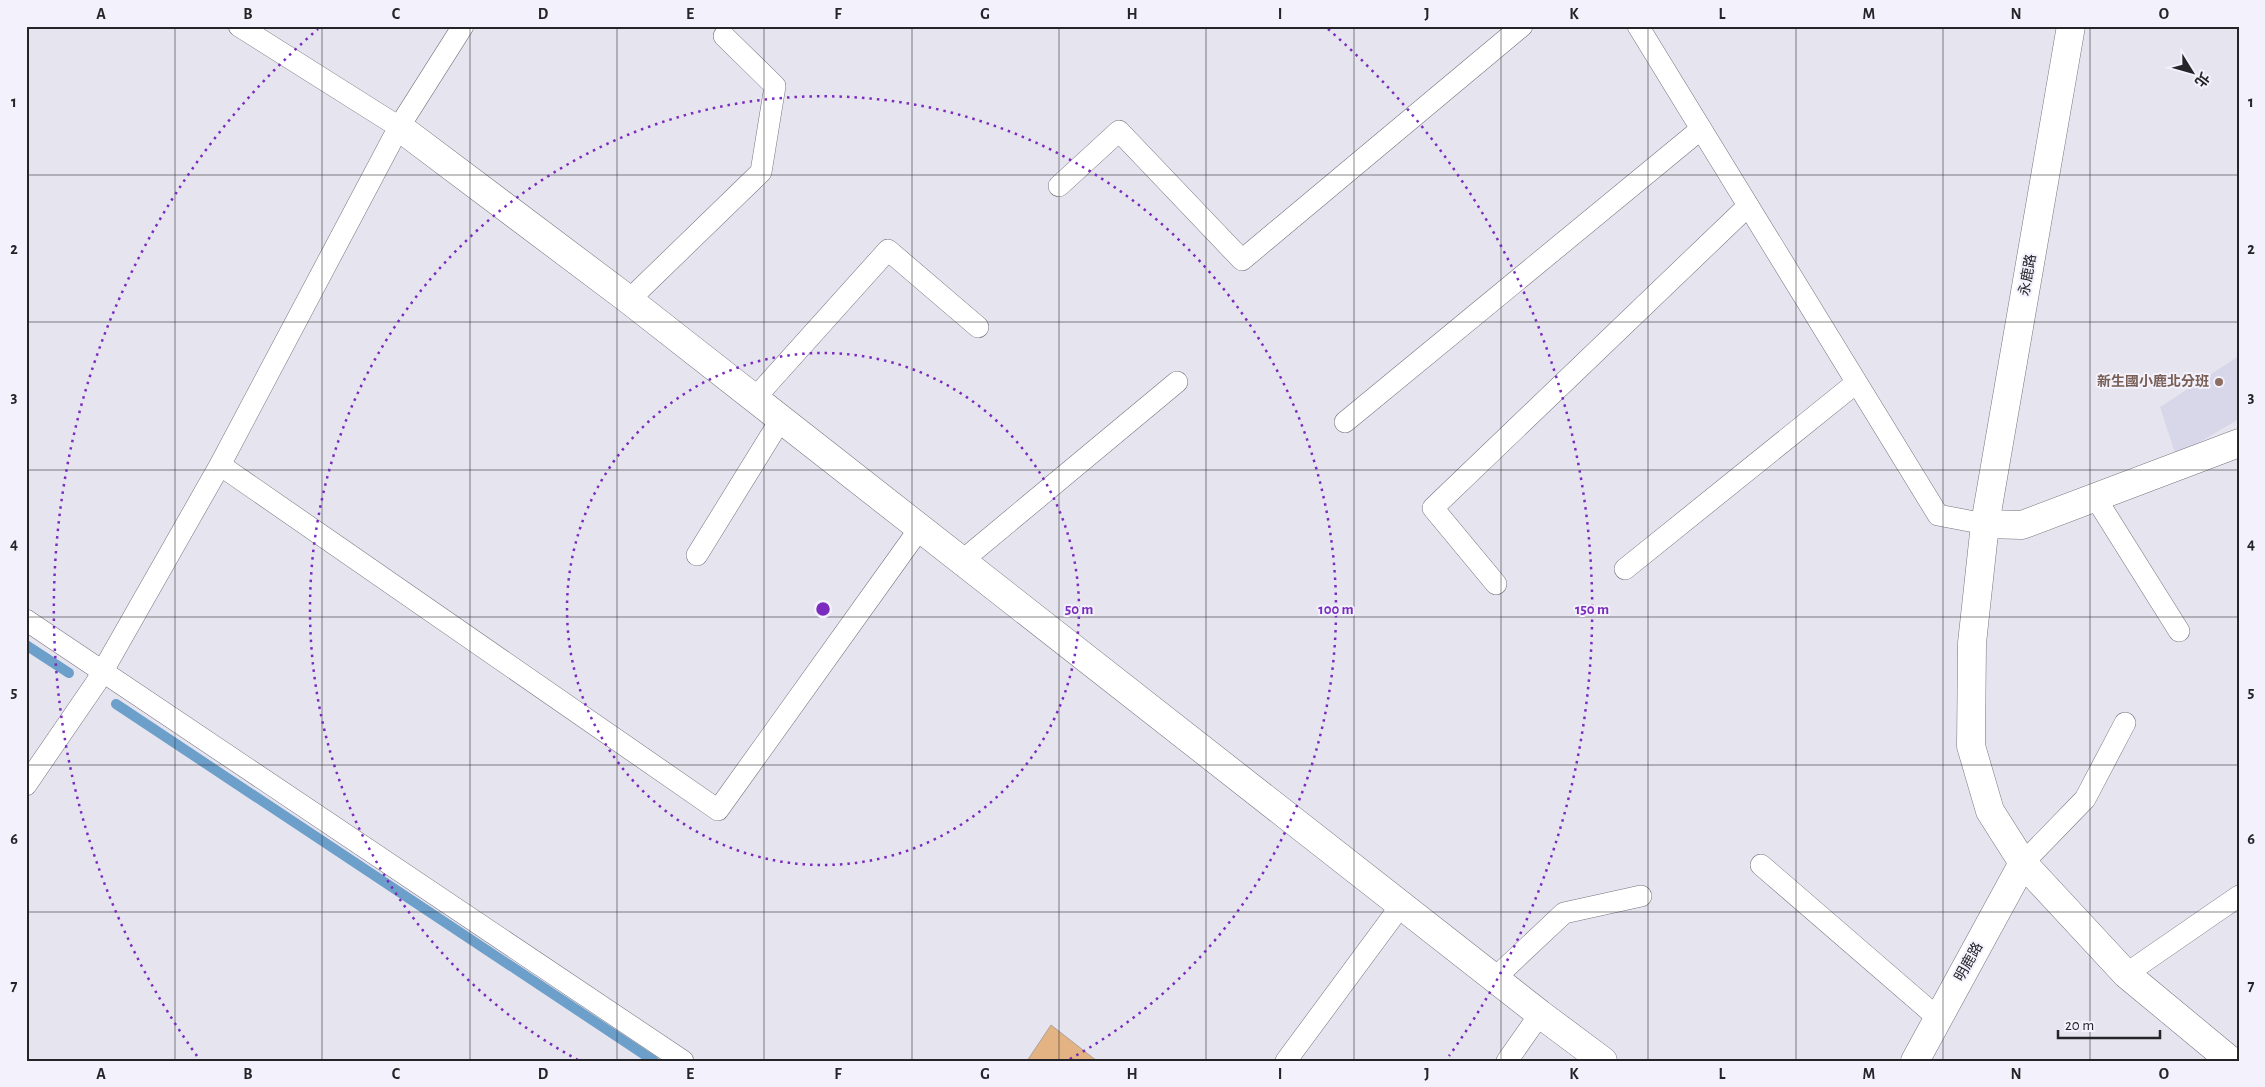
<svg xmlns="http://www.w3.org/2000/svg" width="2265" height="1087" viewBox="0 0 2265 1087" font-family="'Alegreya Sans','Noto Sans TC',sans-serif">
	<rect width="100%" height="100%" fill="#e5e4ef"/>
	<path fill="#d8d7e9" d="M2239 356V419L2176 456 2160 407Z"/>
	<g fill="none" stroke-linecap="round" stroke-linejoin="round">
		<g stroke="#6c9fca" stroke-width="10">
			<path d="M26 645 69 673"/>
			<path d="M116 704 654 1061"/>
		</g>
	</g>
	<path fill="#e4b384" stroke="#aba29a" d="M1051 1025 1097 1061H1027Z"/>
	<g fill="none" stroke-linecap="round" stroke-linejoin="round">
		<g stroke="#75747e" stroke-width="22">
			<g id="service">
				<path d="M239 26 399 127"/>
				<path d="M1638 26 1938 515 1985 524"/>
				<path d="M1059 186 1119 131 1242 260 1522 26"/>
				<path d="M629 300 761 172 775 86 724 36"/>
				<path d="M755 398 888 250 978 327"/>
				<path d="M1345 422 1701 129"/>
				<path d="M220 465 718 810 920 528"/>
				<path d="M2095 497 2179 631"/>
				<path d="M697 555 781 419"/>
				<path d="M963 560 1177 382"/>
				<path d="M1625 569 1856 383"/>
				<path d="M1496 584 1433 508 1748 206"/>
				<path d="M26 620 683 1061"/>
				<path d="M26 785 96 683 220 465 399 127 463 26"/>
				<path d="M2023 863 2085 799 2125 723"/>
				<path d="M1761 865 1938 1018"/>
				<path d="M2126 974 2239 896"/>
				<path d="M1495 978 1564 913 1641 896"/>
				<path d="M1286 1061 1402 904"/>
				<path d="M1507 1061 1540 1014"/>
			</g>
		</g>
		<g stroke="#75747e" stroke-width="29">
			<path id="minor" d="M399 127 629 300 1540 1014 1603 1061"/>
		</g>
		<g stroke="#75747e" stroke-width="29">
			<g id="tertiary">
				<path d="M1985 524 2022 525 2239 443"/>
				<path d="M1915 1061 2023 863"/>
			</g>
		</g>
		<g stroke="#75747e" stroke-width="29">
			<path id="secondary" d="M2071 26 1985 524 1972 643 1971 746 1990 811 2023 863 2126 974 2231 1061"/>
		</g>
		<use href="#service" stroke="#fff" stroke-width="21"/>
		<use href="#minor" stroke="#fff" stroke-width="28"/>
		<use href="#tertiary" stroke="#fff" stroke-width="28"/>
		<use href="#secondary" stroke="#fff" stroke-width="28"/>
	</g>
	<path fill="none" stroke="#252428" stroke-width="1" stroke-opacity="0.55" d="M175 26V1061M322 26V1061M470 26V1061M617 26V1061M764 26V1061M912 26V1061M1059 26V1061M1206 26V1061M1354 26V1061M1501 26V1061M1648 26V1061M1796 26V1061M1943 26V1061M2090 26V1061M26 175H2239M26 322H2239M26 470H2239M26 617H2239M26 765H2239M26 912H2239"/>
	<g fill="none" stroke="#7b2cbf" stroke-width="2.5" stroke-dasharray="2.5 5">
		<circle cx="823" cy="609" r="256"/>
		<path d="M578 1060A513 513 0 1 1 1068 1060"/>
		<path d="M197 1056A769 769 0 0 1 318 29M1328 29A769 769 0 0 1 1449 1056"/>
	</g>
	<circle fill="#8d6e63" stroke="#f2f1fc" stroke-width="2" cx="2219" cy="382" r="5"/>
	<g text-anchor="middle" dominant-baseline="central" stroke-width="4" stroke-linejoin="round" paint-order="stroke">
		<g font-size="14" fill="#252428" stroke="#f2f1fc">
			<text transform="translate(2028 275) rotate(-80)">永鹿路</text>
			<text transform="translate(1969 962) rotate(-61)">明鹿路</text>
		</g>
		<g font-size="14" font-weight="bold" fill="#785e54" stroke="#f2f1fc" text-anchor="end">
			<text x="2209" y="382">新生國小鹿北分班</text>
		</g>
	</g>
	<circle cx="823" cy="609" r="8" fill="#7b2cbf" stroke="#f2f1fc" stroke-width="2.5"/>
	<g font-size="15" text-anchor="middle" font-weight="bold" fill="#7b2cbf" stroke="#f2f1fc" stroke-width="4" stroke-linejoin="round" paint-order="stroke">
		<text x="1079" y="614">50 m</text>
		<text x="1336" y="614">100 m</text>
		<text x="1592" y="614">150 m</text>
	</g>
	<rect width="2265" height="1087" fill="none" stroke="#f2f1fc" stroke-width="55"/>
	<g transform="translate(2192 72) rotate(127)" stroke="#f2f1fc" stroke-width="4" paint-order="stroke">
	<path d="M0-4L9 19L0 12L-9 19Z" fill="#252428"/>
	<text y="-8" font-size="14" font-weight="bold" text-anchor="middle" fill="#252428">北</text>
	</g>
	<path d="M2058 1030v8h102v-8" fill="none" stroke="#252428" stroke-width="2.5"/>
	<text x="2065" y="1030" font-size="15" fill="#252428" stroke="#f2f1fc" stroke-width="4" paint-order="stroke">20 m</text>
	<rect x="28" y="28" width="2210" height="1032" fill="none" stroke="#252428" stroke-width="2"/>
	<g font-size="16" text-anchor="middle" font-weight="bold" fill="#252428">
		<text x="101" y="19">A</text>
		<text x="248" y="19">B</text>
		<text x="396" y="19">C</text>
		<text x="543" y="19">D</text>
		<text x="690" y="19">E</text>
		<text x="838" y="19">F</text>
		<text x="985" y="19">G</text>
		<text x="1132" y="19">H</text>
		<text x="1280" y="19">I</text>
		<text x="1427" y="19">J</text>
		<text x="1574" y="19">K</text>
		<text x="1722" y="19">L</text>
		<text x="1869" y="19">M</text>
		<text x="2016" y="19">N</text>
		<text x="2164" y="19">O</text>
		<text x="14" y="107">1</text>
		<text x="2251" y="107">1</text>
		<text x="14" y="254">2</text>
		<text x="2251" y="254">2</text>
		<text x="14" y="402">3</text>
		<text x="2251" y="402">3</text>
		<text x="14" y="549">4</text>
		<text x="2251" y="549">4</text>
		<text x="14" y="697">5</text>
		<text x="2251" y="697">5</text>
		<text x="14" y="844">6</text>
		<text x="2251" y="844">6</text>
		<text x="14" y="991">7</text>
		<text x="2251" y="991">7</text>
		<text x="101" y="1079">A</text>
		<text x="248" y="1079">B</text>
		<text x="396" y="1079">C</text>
		<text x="543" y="1079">D</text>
		<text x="690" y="1079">E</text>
		<text x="838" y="1079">F</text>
		<text x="985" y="1079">G</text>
		<text x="1132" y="1079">H</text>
		<text x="1280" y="1079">I</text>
		<text x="1427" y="1079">J</text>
		<text x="1574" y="1079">K</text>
		<text x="1722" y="1079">L</text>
		<text x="1869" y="1079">M</text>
		<text x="2016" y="1079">N</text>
		<text x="2164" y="1079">O</text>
	</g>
</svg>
